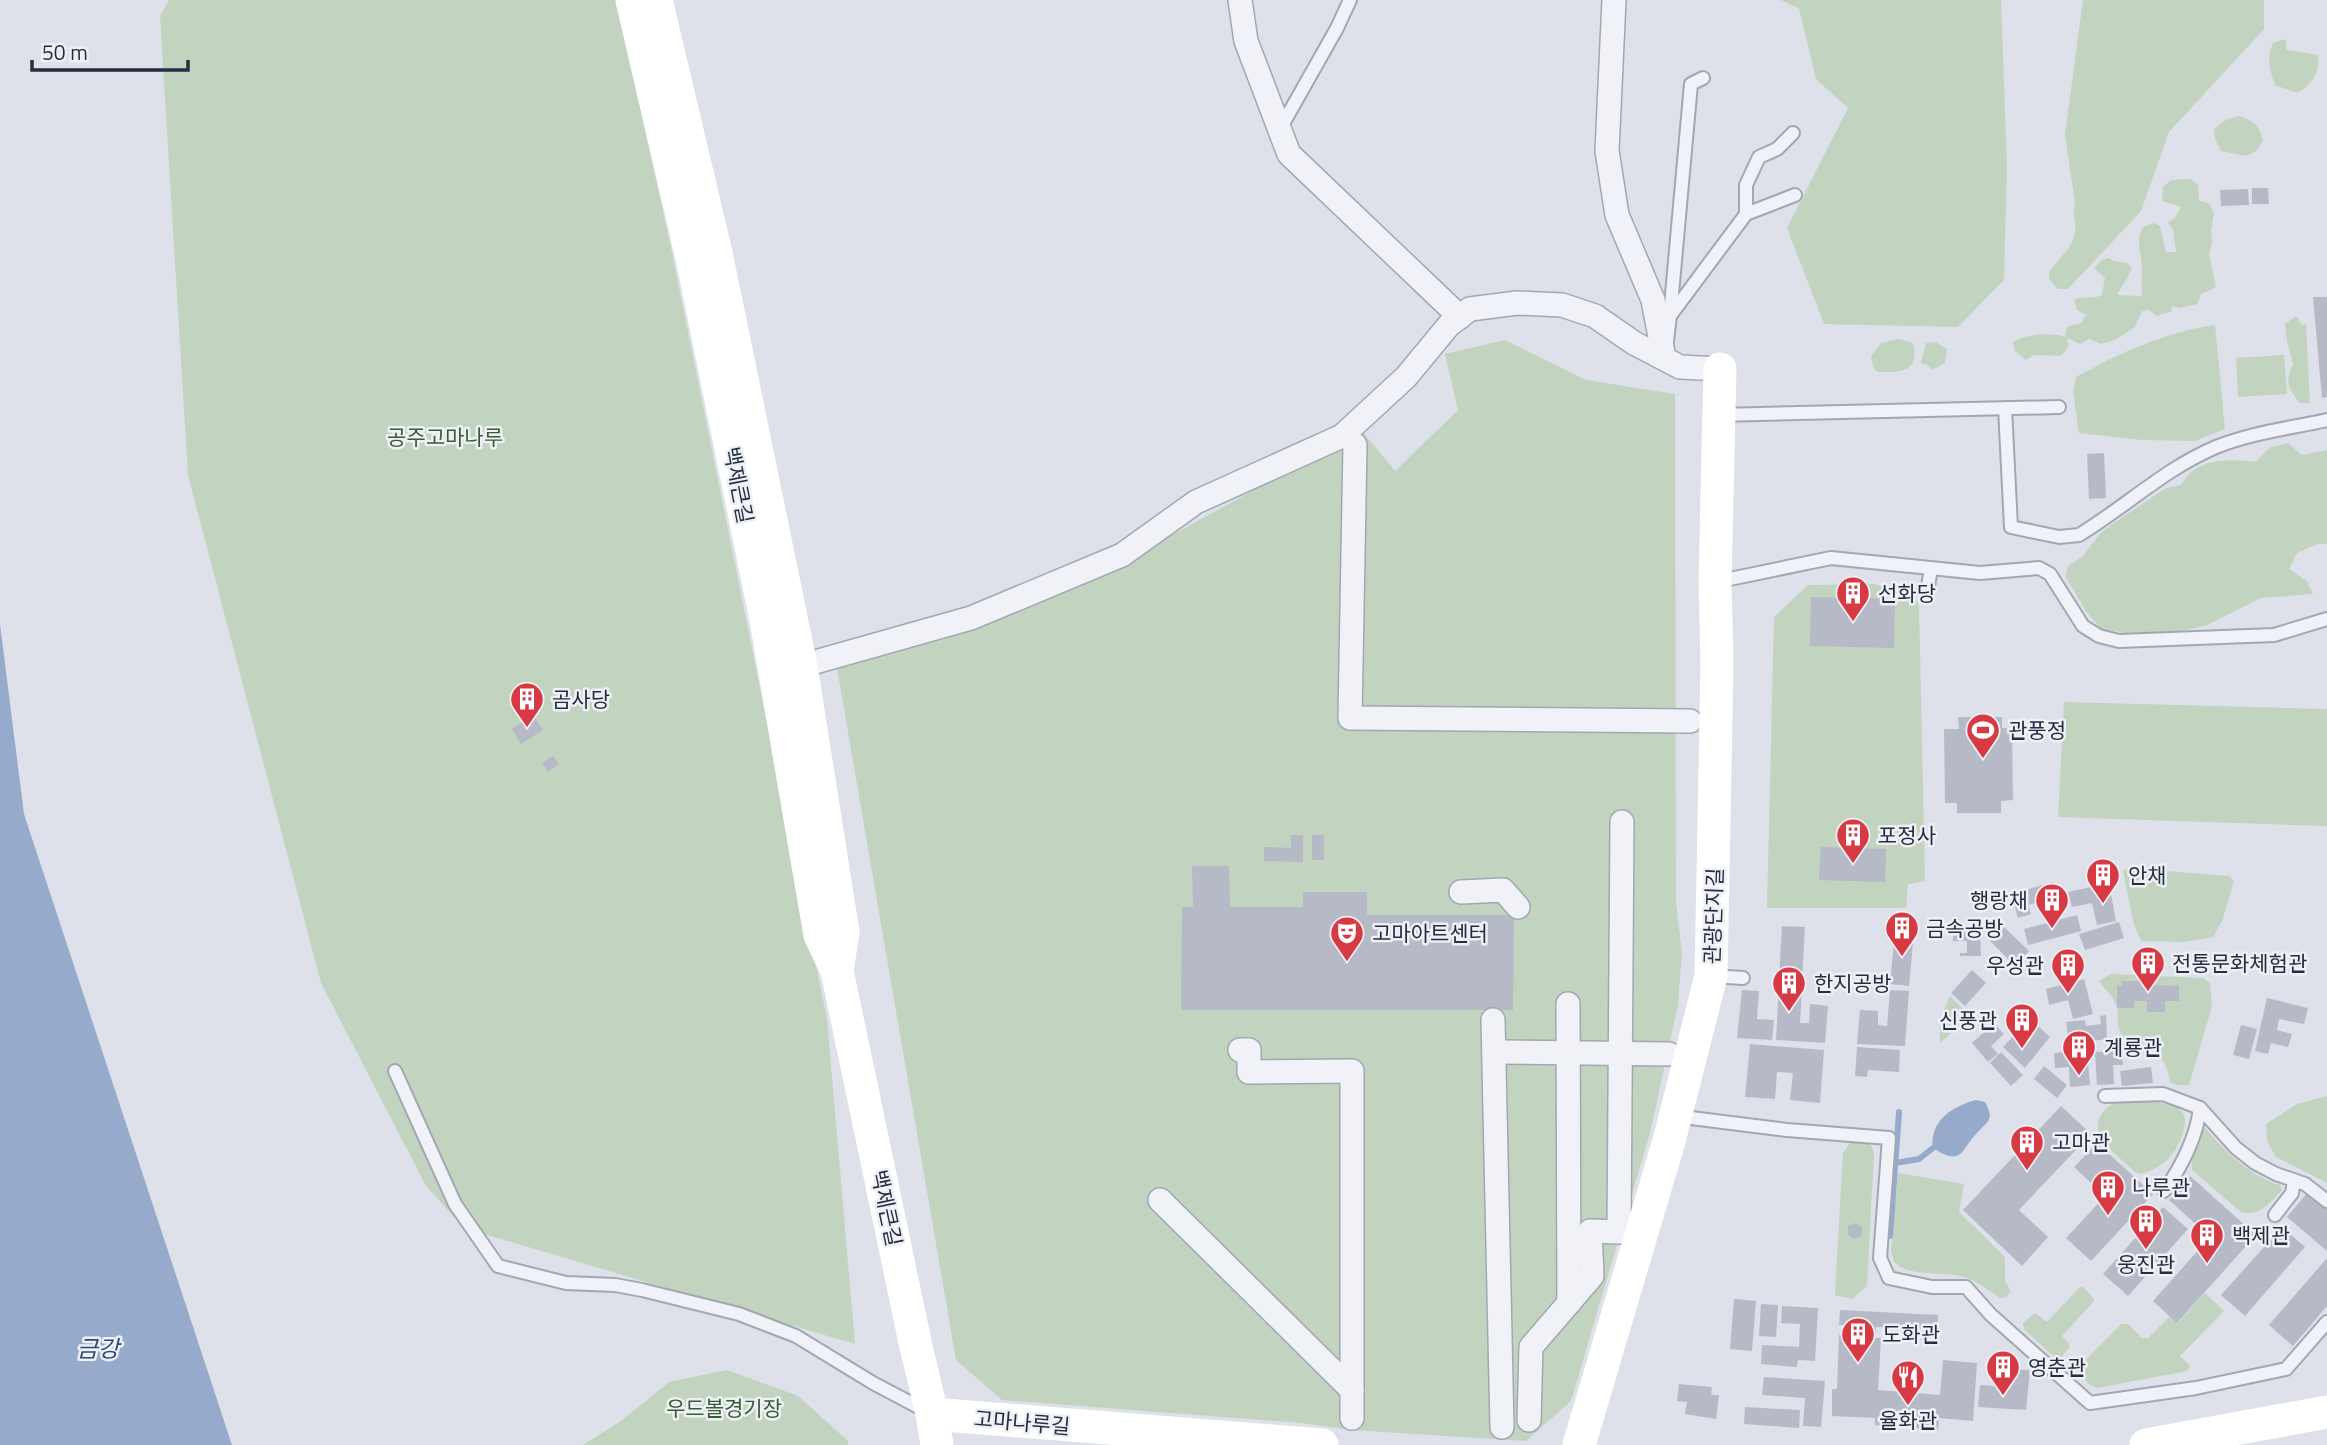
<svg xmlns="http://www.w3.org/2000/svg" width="2327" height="1445" viewBox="0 0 2327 1445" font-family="'Titillium Web','Noto Sans KR',sans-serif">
	<rect width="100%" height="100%" fill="#dee1e9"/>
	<g fill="#c2d3bf">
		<path d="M169 0H616L670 243 827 1019 855 1344 464 1228 426 1186 321 983 188 475 160 16Z"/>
		<path d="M1781 0H2001L2007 168 2004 280 1958 327 1824 324 1787 228 1848 108 1816 79 1799 9Z"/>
		<path d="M2083 0H2264V29L2169 132 2141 211 2068 289H2058L2049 279V272C2058 259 2073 248 2075 232 2077 221 2071 216 2075 203L2065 135Z"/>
		<path d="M2286 39V50L2318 55C2321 70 2312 86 2297 93L2275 85C2270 70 2266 58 2273 43Z"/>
		<path d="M2238 116C2253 120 2260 126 2263 141L2256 151 2246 156 2221 151 2215 139 2214 129 2226 120Z"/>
		<path d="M2191 179 2198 185 2199 200 2210 204 2214 214 2211 231 2212 243 2209 253 2216 287 2201 294 2197 304 2180 308 2172 306V311L2157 316 2149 310 2142 311 2135 327 2115 340 2101 344 2089 339 2080 344 2067 338 2069 346 2061 356 2034 355 2026 360 2015 351 2013 342C2025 334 2052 332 2065 337L2067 327 2081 323 2086 315 2077 310 2074 300C2084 295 2092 300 2102 295L2105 278 2094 268 2102 260 2109 258 2113 261 2127 263 2132 269 2117 295 2142 296C2141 286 2142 277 2142 267 2141 251 2135 243 2143 227L2154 223 2160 226 2166 252H2176L2173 230 2168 222 2175 218 2181 207 2162 201 2163 187 2171 180Z"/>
		<path d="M2296 316 2302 325 2306 324 2310 403H2299C2289 387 2284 385 2293 364L2287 341 2285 324Z"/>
		<path d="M2215 325 2225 429 2195 441 2142 440 2079 433 2073 392 2076 377C2119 353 2166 332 2215 325Z"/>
		<path d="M1899 339 1913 343C1920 373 1901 372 1877 372L1873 366 1871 357 1881 343Z"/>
		<path d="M1505 340 1586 380 1675 394 1676 903 1682 953 1678 1005 1650 1133 1571 1401 1526 1441 1352 1430 1301 1423 1002 1400 956 1360 837 668 945 639 1117 565 1362 431 1395 471 1458 410 1445 354Z"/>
		<path d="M1936 342 1947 349 1945 363 1932 370 1928 365 1921 363 1926 343Z"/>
		<path d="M2284 355 2287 394 2238 397 2236 358Z"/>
		<path d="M2288 443 2302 455 2327 450V544H2317L2297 553 2289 569 2307 581 2313 594 2261 598 2205 626 2151 637 2101 629 2086 611 2065 576 2069 565 2082 557 2100 534 2111 525 2166 488 2181 485C2184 481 2187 475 2191 472 2207 458 2236 459 2256 462L2269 448Z"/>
		<path d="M1874 584 1912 594 1919 605 1925 881 1908 884 1906 908H1767L1774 617 1808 585Z"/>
		<path d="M2064 702 2327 709V826L2058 817Z"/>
		<path d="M2128 868 2229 876 2234 881 2222 921 2213 937 2184 942 2141 941 2133 921 2123 871Z"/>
		<path d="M2111 974 2203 978 2210 983 2212 1006 2189 1085H2176L2170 1082C2168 1062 2156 1048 2137 1042 2132 1040 2126 1040 2122 1035 2116 1028 2119 1017 2117 1008 2114 996 2105 990 2099 981Z"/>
		<path d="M1950 996 1970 1016 1940 1043C1939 1026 1942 1011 1950 996Z"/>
		<path d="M2327 1096V1183L2276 1157 2267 1141 2266 1124 2297 1104Z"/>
		<path d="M2121 1101C2135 1101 2171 1100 2181 1111 2192 1122 2178 1147 2170 1157 2163 1165 2151 1171 2141 1174L2135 1172 2100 1140C2094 1120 2101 1107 2121 1101Z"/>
		<path d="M2205 1128C2225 1152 2250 1176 2280 1185L2282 1190C2271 1203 2258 1217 2241 1212L2192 1170C2190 1155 2198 1141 2205 1128Z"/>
		<path d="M1852 1140 1866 1141 1872 1147 1874 1154 1867 1286 1852 1299 1835 1295 1843 1153Z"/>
		<path d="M1898 1173 1964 1184 1959 1212 2005 1257V1281L2011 1291 2006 1297 2000 1298C1991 1292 1982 1285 1972 1280 1947 1268 1913 1280 1894 1262L1891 1251Z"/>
		<path d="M2080 1287H2083L2094 1299 2093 1302 2062 1336 2069 1343V1348L2060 1358H2055L2024 1329 2023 1323 2035 1313 2047 1322Z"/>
		<path d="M2205 1293 2224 1311 2180 1356 2190 1366 2187 1371 2097 1388 2089 1384 2081 1374 2082 1364 2121 1324H2128L2142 1338H2148L2170 1316 2178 1323Z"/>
		<path d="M727 1370 798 1396 848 1441V1445H583L621 1421 669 1382Z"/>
	</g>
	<g fill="#96abcb">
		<path d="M0 624 24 814 232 1445H0Z"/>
		<path d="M1976 1100 1985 1102C1995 1120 1988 1121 1976 1134 1960 1151 1962 1167 1933 1148 1929 1122 1952 1106 1976 1100Z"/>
	</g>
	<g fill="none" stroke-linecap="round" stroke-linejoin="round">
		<g stroke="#96abcb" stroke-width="6">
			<path d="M1895 1163 1919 1159 1933 1148"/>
			<path d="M1890 1236 1899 1112"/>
		</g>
	</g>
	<g fill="#b5bac6">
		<path d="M2252 188H2268L2269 204H2252Z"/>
		<path d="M2248 189 2249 205 2221 206 2220 190Z"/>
		<path d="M2313 297H2327V397L2322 398Z"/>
		<path d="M2104 453 2106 498 2089 499 2087 454Z"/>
		<path d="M1811 597 1895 599 1894 648 1810 646Z"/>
		<path d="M533 715 543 730 521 744 512 729Z"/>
		<path d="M1958 717H2002V728H2012L2013 800 2001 801V813H1957V803H1945L1944 729H1959Z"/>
		<path d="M553 756 559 764 548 772 542 763Z"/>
		<path d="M1291 835H1303V862L1264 861V847L1291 848Z"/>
		<rect x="1312" y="835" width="12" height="25"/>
		<path d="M1821 847 1886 849 1885 882 1819 880Z"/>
		<path d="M1192 866H1229L1230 907H1303V892H1367V915H1514L1513 1010H1181L1182 907H1193Z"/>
		<path d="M2053 882 2057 897 2028 905 2031 914 2018 918 2011 894Z"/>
		<path d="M2109 883 2116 921 2097 925 2092 903 2072 907 2068 892Z"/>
		<path d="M2077 915 2081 931 2028 945 2024 929Z"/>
		<path d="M2119 922 2124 938 2085 950 2079 934Z"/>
		<path d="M1782 926 1805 927 1802 981 1779 979Z"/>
		<path d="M2004 927 2029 951 2015 966 1990 941Z"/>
		<path d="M1953 928H1980L1981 956H1960V953H1967V941H1953Z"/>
		<path d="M1895 931 1914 932 1909 986 1890 984Z"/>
		<path d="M1972 970 1986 983 1965 1006 1951 993Z"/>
		<path d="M2084 979 2093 1014 2073 1019 2068 1000 2049 1005 2046 989Z"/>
		<path d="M2122 981H2154V985L2179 986V1001H2165V1012H2147V1001H2134V1008H2117V986H2122Z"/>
		<path d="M1779 985 1802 986 1800 1023H1809L1810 1004 1828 1006 1825 1043 1776 1040Z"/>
		<path d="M1742 990 1759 991 1757 1019 1774 1020 1772 1040 1737 1038Z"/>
		<path d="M1890 990 1909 991 1905 1046 1857 1044 1860 1010 1878 1011V1025L1887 1026Z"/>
		<path d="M2267 998 2308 1008 2304 1024 2279 1019 2277 1030 2292 1034 2288 1047 2271 1043 2268 1054 2255 1051Z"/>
		<path d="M2019 1008 2050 1037 2025 1068 2003 1047 2016 1033 2026 1044 2031 1039 2009 1018Z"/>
		<path d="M2106 1015 2107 1039 2069 1044 2066 1022 2085 1020 2086 1026 2101 1024 2100 1016Z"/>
		<path d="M1994 1023 2004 1034 1991 1046 1998 1054 1988 1062 1972 1043Z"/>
		<path d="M2241 1025 2257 1029 2249 1059 2233 1055Z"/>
		<path d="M1750 1044 1824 1050 1820 1103 1790 1100 1793 1073 1777 1072 1775 1099 1745 1097Z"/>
		<path d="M1857 1047 1900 1050 1899 1072 1868 1070 1867 1077 1855 1076Z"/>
		<path d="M2087 1050 2090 1085 2070 1087 2069 1067 2055 1068 2054 1053Z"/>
		<path d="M2122 1050 2123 1065H2113L2114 1084 2097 1085 2095 1052Z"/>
		<path d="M2001 1052 2023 1075 2011 1086 1990 1063Z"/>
		<path d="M2044 1066 2067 1085 2057 1098 2034 1079Z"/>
		<path d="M2151 1067 2153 1083 2122 1086 2120 1071Z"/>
		<path d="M2061 1106 2091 1134 2019 1210 2048 1237 2022 1266 1963 1210Z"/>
		<path d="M2097 1143 2153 1194 2091 1261 2066 1238 2105 1196 2074 1167Z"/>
		<path d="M2190 1176 2256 1235 2177 1323 2153 1301 2210 1237 2169 1200Z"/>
		<path d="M2308 1192 2327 1208V1251L2287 1217Z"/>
		<path d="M2163 1207 2188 1229 2128 1296 2103 1274Z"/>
		<path d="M1855 1223 1862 1227V1235L1854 1239 1848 1234V1226Z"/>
		<path d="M2282 1227 2305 1247 2245 1316 2221 1295Z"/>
		<path d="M2327 1258V1306L2293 1346 2269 1325Z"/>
		<path d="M1734 1299 1756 1301 1752 1351 1730 1349Z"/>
		<path d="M1761 1304 1778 1305 1776 1337 1759 1336Z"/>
		<path d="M1782 1306 1818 1308 1815 1361 1798 1360 1797 1367 1761 1364 1762 1345 1799 1347 1800 1324 1781 1323Z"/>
		<path d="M1840 1310 1938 1315 1937 1330 1876 1327 1875 1338H1881L1878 1390 1940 1395 1943 1360 1977 1363 1973 1421 1939 1418 1938 1430 1875 1425V1418L1832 1416V1389H1837L1839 1335 1861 1337 1862 1326 1839 1325Z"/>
		<path d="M2007 1369 2030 1370 2026 1410 1978 1407 1980 1385 2006 1387Z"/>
		<path d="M1764 1377 1825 1381 1821 1427 1803 1426 1805 1398 1762 1395Z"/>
		<path d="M1679 1384 1712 1387 1711 1395H1719L1716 1419 1685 1414 1687 1402 1677 1401Z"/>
		<path d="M1745 1407 1800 1410 1799 1428 1744 1424Z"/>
	</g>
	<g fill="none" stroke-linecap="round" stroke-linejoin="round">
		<g stroke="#a3a7b3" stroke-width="16">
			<g id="lane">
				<path d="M1280 129 1337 28 1350 0"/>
				<path d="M1746 214 1795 195"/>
				<path d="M1670 316 1691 84 1703 78"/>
				<path d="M1667 341 1670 316 1746 214V185L1759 157 1777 149 1793 133"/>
				<path d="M2005 408 2011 527 2059 537 2079 535C2125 507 2166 468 2216 447 2251 433 2290 428 2327 420"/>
				<path d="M1719 415 2059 407"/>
				<path d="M1715 582 1831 558 1980 573 2039 568 2050 574 2083 626 2099 636 2119 641 2274 635 2327 619"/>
				<path d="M1928 586 1931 569"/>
				<path d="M1712 976 1743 978"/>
				<path d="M395 1071 455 1204 498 1266 566 1283 615 1285 642 1290 739 1314 796 1336 873 1383 926 1411"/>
				<path d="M2105 1096 2163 1094 2200 1108 2236 1148 2255 1163 2276 1174 2305 1184 2327 1201"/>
				<path d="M1675 1116 1787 1130 1889 1138 1880 1258 1889 1278 1932 1287H1966L1991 1315 2090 1403 2196 1388 2286 1369 2327 1322"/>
				<path d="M2164 1191C2181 1168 2197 1136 2200 1108"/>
				<path d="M2275 1215 2292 1193 2294 1181"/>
			</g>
		</g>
		<g stroke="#a3a7b3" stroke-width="26">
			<g id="street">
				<path d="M1240 0 1246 41 1289 154 1460 317"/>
				<path d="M1614 0 1607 151 1617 215 1653 300 1664 358"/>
				<path d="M1355 445 1350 718 1690 721"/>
				<path d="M801 666 971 618 1122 555 1196 502 1342 436 1406 377 1449 325 1470 309 1517 303 1562 305 1595 316 1634 343 1680 367 1720 369"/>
				<path d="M1461 892 1503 890 1518 907"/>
				<path d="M1568 1004 1569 1303"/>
				<path d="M1493 1020 1502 1427"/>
				<path d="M1240 1050H1249V1072L1352 1071V1418"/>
				<path d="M1494 1052 1669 1054"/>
				<path d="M1160 1200 1352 1390"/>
				<path d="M1529 1420 1531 1347 1592 1276 1590 1231 1619 1232 1622 822"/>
			</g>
		</g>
		<use href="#lane" stroke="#f1f2f7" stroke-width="12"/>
		<use href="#street" stroke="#f1f2f7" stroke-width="23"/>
		<g stroke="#fff" stroke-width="33">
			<path d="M632 0 692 258 766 620 820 935 837 971 915 1342 932 1414 937 1445"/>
			<path d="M656 0 716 253 801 666 843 932 837 971"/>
			<path d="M932 1414 1322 1445"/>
			<path d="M1579 1445 1669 1141 1711 976 1717 664 1715 582 1720 369"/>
			<path d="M2146 1445 2327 1412"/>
		</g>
	</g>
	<defs>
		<g id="building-pin" transform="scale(1.75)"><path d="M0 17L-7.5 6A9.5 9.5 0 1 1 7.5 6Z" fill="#d73a43" stroke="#eef0f6"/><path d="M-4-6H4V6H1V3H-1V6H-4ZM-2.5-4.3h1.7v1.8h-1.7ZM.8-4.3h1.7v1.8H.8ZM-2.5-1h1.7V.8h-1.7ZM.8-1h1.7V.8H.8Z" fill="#fff"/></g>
		<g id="stadium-pin" transform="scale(1.75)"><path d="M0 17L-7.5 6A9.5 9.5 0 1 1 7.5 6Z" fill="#d73a43" stroke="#eef0f6"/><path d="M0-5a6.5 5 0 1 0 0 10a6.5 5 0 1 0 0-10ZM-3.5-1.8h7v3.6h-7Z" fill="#fff"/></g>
		<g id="theatre-pin" transform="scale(1.75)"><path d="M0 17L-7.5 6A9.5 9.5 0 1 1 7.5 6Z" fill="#d73a43" stroke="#eef0f6"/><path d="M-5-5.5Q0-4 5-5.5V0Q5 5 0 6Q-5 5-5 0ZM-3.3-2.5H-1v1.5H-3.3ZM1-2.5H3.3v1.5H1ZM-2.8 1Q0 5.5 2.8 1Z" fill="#fff"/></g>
		<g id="restaurant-pin" transform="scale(1.75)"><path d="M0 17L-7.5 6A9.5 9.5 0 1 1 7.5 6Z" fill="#d73a43" stroke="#eef0f6"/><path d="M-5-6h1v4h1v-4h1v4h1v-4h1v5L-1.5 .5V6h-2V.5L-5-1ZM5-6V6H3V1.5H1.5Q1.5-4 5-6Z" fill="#fff"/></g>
	</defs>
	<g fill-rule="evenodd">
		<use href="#building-pin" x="1853" y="593"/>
		<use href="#building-pin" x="527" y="699"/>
		<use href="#stadium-pin" x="1983" y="730"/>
		<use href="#building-pin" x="1853" y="835"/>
		<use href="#building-pin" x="2103" y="875"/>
		<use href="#building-pin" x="2052" y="900"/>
		<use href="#building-pin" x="1902" y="928"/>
		<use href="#theatre-pin" x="1347" y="933"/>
		<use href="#building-pin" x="2148" y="963"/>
		<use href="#building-pin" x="2068" y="965"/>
		<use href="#building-pin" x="1789" y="983"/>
		<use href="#building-pin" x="2022" y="1020"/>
		<use href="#building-pin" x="2079" y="1047"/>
		<use href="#building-pin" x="2027" y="1142"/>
		<use href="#building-pin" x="2108" y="1187"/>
		<use href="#building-pin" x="2146" y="1221"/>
		<use href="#building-pin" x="2207" y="1235"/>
		<use href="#building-pin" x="1858" y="1334"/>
		<use href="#building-pin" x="2003" y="1367"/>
		<use href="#restaurant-pin" x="1908" y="1377"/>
	</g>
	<g text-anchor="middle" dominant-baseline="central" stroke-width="5" stroke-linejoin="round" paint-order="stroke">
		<g font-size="21" fill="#375d32" stroke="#eef0f6">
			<text x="445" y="437">공주고마나루</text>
			<text x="724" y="1408">우드볼경기장</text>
		</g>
		<g font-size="21" fill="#262d41" stroke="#eef0f6">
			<text transform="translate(739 485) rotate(79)">백제큰길</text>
			<text transform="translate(1713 916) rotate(-88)">관광단지길</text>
			<text transform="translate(887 1208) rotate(78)">백제큰길</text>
			<text transform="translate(1022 1422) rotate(5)">고마나루길</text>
		</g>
		<g font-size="21" fill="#262d41" stroke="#eef0f6" text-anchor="start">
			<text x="1878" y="593">선화당</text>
			<text x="552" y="699">곰사당</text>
			<text x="2008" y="730">관풍정</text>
			<text x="1878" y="835">포정사</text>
			<text x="2128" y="875">안채</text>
			<text x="2028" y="900" text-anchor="end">행랑채</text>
			<text x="1926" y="928">금속공방</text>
			<text x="1372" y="933">고마아트센터</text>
			<text x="2172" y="963">전통문화체험관</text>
			<text x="2044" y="965" text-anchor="end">우성관</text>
			<text x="1814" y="983">한지공방</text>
			<text x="1997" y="1020" text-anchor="end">신풍관</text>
			<text x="2104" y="1047">계룡관</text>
			<text x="2052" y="1142">고마관</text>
			<text x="2132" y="1187">나루관</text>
			<text x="2232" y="1235">백제관</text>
			<text x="2146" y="1264" text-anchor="middle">웅진관</text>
			<text x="1882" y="1334">도화관</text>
			<text x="2028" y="1367">영춘관</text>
			<text x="1908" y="1420" text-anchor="middle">율화관</text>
		</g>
		<g font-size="23" font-style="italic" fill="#2e4877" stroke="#eef0f6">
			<text x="98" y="1348">금강</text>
		</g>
	</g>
	<path d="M32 60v10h156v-10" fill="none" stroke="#262d41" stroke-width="3.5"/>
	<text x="42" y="60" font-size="21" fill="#262d41" stroke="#eef0f6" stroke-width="5" paint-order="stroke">50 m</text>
</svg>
